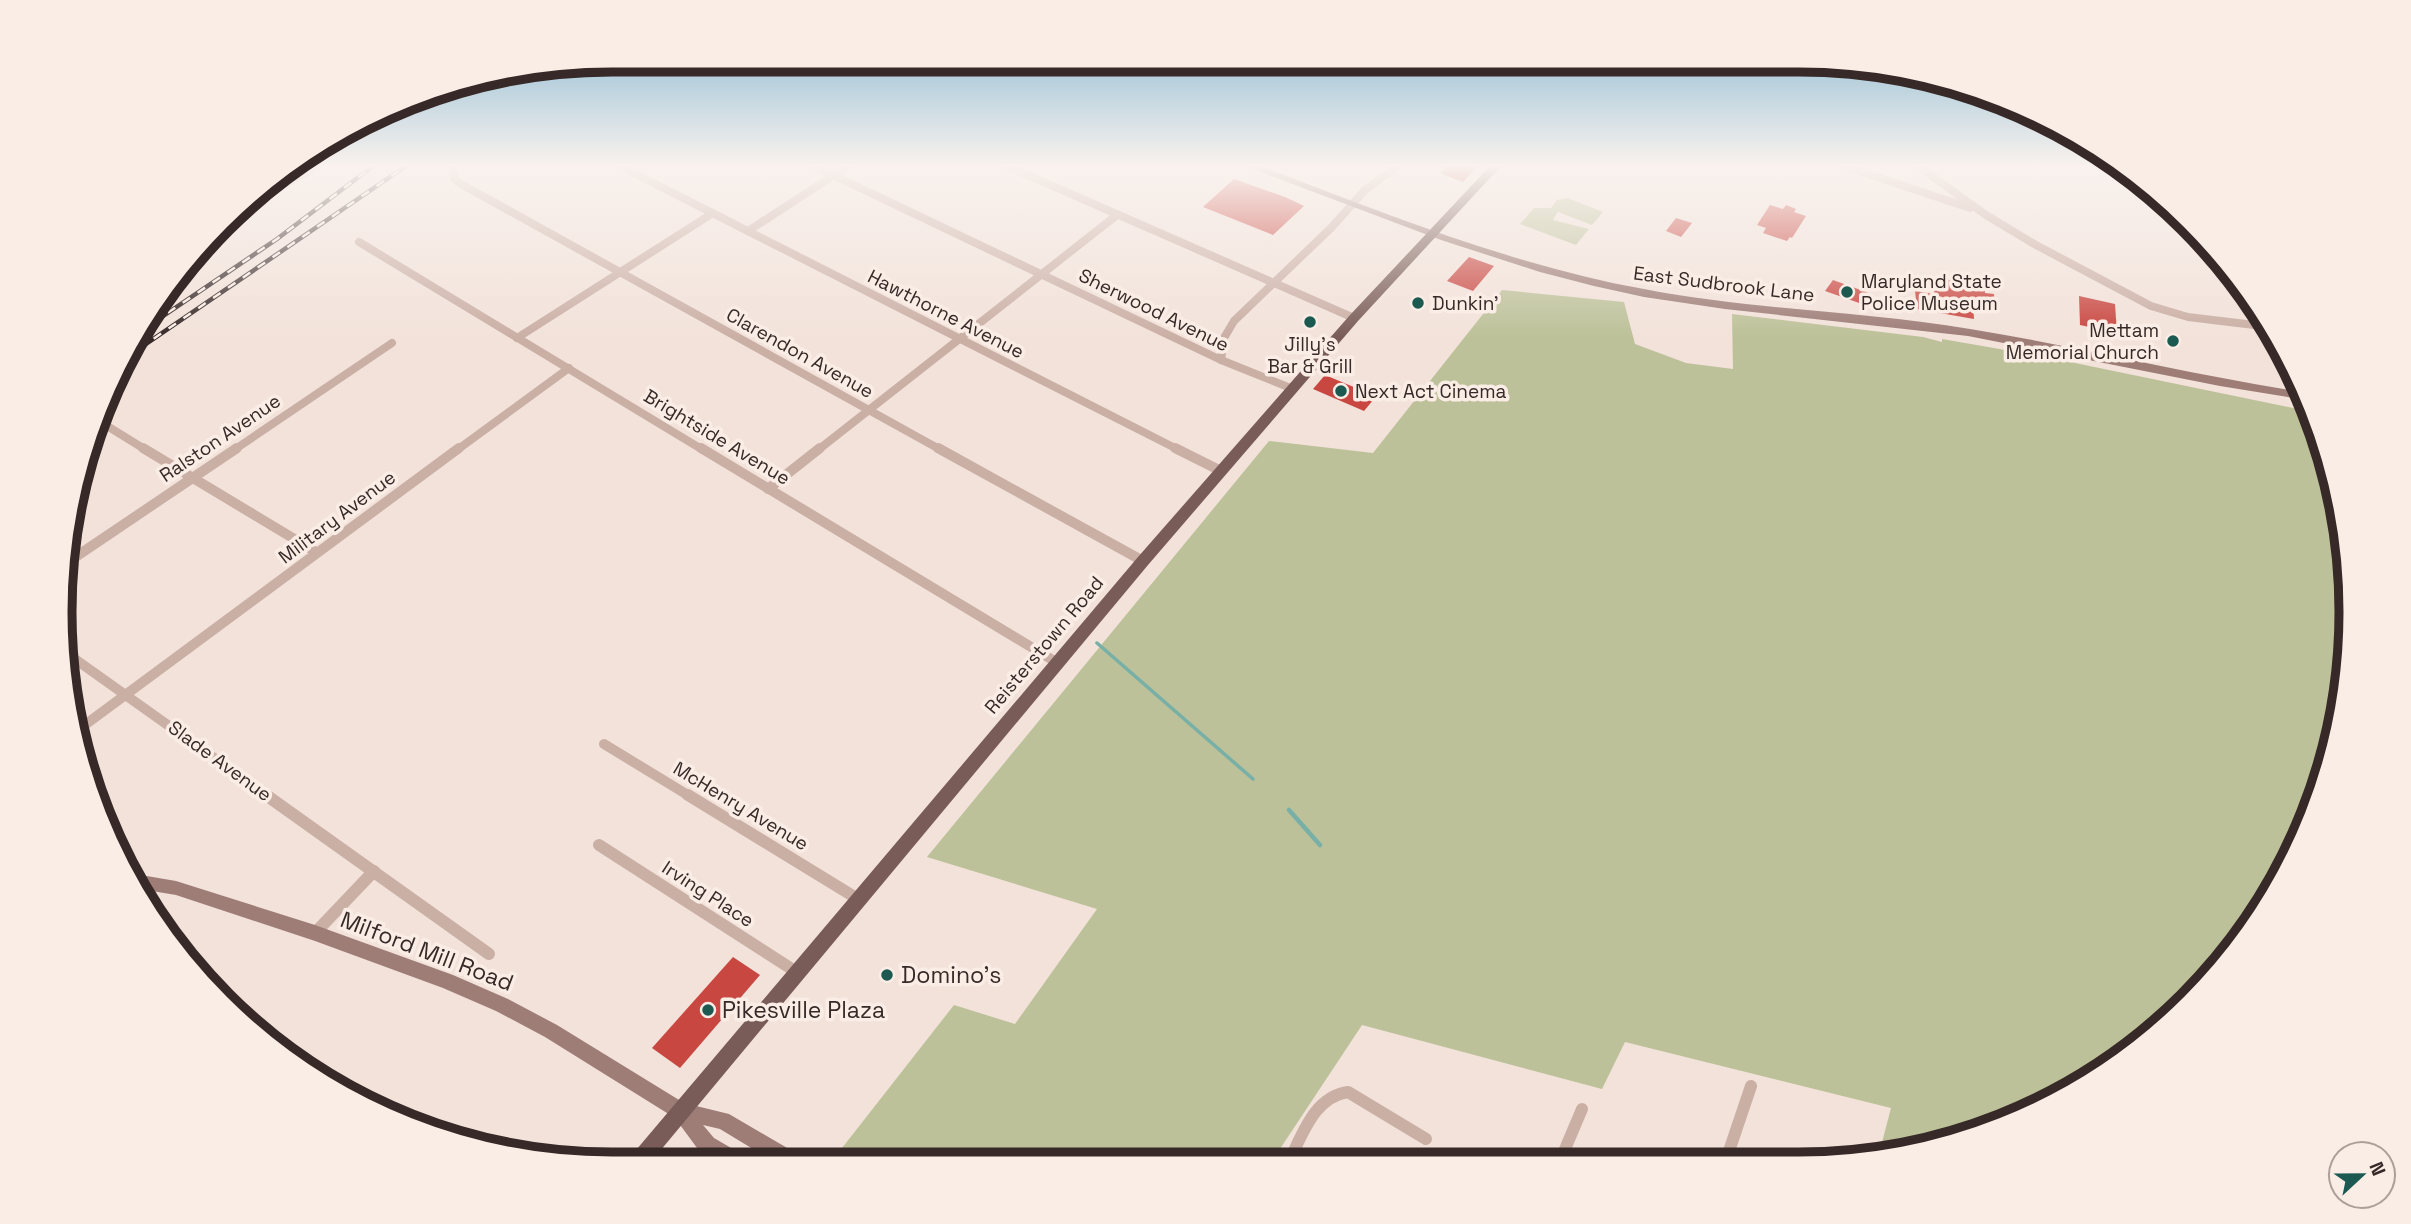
<svg xmlns="http://www.w3.org/2000/svg" width="2411" height="1224" viewBox="0 0 2411 1224" font-family="'Space Grotesk',sans-serif">
	<rect width="100%" height="100%" fill="#f2e2da"/>
	<g fill="#bcc199">
		<path d="M1568 198 1603 212 1592 225 1558 212 1553 220 1589 229 1576 245 1520 224 1534 208H1551L1557 200Z"/>
		<path d="M1502 290 1624 302 1635 344 1686 363 1733 369 1732 314 1923 337 1942 342V339L2046 357 2312 412 2322 434 2347 539 2350 648 2333 755 2295 856 2237 949 2135 1051 2010 1123 1878 1158 1891 1108 1625 1042 1602 1089 1362 1025 1272 1161 845 1163 835 1157 954 1005 1015 1024 1097 909 927 857 1269 441 1373 453Z"/>
	</g>
	<g fill="none" stroke-linecap="round" stroke-linejoin="round">
		<path stroke="#78b0a7" stroke-width="3.5" d="M1097 643 1253 779"/>
		<path stroke="#78b0a7" stroke-width="4.5" d="M1289 810 1320 845"/>
	</g>
	<g fill="#c94741">
		<path d="M1446 166H1477L1463 182 1440 173Z"/>
		<path d="M1234 179 1285 197 1304 206 1273 235 1203 207Z"/>
		<path d="M1770 205 1783 209 1786 205 1796 209 1794 212 1806 216 1792 238 1790 237 1787 241 1763 233 1766 228 1757 225Z"/>
		<path d="M1676 218 1692 223 1681 237 1666 231Z"/>
		<path d="M1469 257 1494 266 1473 291 1447 281Z"/>
		<path d="M1933 277 1984 286 1985 293 1994 294 1995 307 1973 303 1974 319 1917 309 1915 291 1934 294Z"/>
		<path d="M1833 280 1869 293 1862 304 1825 291Z"/>
		<path d="M2079 296 2115 304 2117 333 2080 325Z"/>
		<path d="M2266 337 2279 338 2288 359 2275 357Z"/>
		<path d="M1325 375 1368 393 1371 390 1379 393 1364 411 1313 389Z"/>
		<path d="M733 957 760 975 680 1068 652 1048Z"/>
	</g>
	<g fill="none" stroke-linecap="round" stroke-linejoin="round">
		<g stroke="#caafa5" stroke-width="8">
			<path d="M453 166 454 179 461 184 941 450"/>
			<path d="M620 166 1179 450"/>
			<path d="M814 166 1221 360 1293 389"/>
			<path d="M1007 166 1354 318"/>
			<path d="M1844 166 1970 208"/>
			<path d="M1918 166 1986 215 2036 245 2151 306 2188 317 2271 327"/>
			<path d="M246 205 319 166"/>
			<path d="M748 231 848 166"/>
			<path d="M359 242 703 450"/>
			<path d="M517 338 713 213"/>
			<path d="M1221 360 1224 338 1234 321 1331 228 1365 190 1398 166"/>
			<path d="M104 424 146 450"/>
			<path d="M234 450 392 343"/>
			<path d="M457 450 569 368"/>
			<path d="M818 450 1117 215"/>
		</g>
		<g stroke="#caafa5" stroke-width="10">
			<path d="M143 448 316 552"/>
			<path d="M701 448 1056 662"/>
			<path d="M938 448 1143 561"/>
			<path d="M1175 448 1221 471"/>
			<path d="M768 489 820 448"/>
			<path d="M68 562 237 448"/>
			<path d="M65 652 269 797"/>
			<path d="M78 730 459 448"/>
			<path d="M604 744 691 797"/>
		</g>
		<g stroke="#caafa5" stroke-width="12">
			<path d="M266 795 489 954"/>
			<path d="M688 795 858 899"/>
			<path d="M599 845 798 973"/>
			<path d="M315 933 374 871"/>
			<path d="M1726 1160 1751 1086"/>
			<path d="M1289 1161C1303 1134 1314 1097 1348 1092L1426 1139"/>
			<path d="M1560 1161 1582 1109"/>
		</g>
		<g fill="#9e7d77" fill-rule="evenodd">
			<path d="M1245 166H1261C1386 214 1512 265 1644 289 1752 310 1862 311 1970 329 2081 347 2191 375 2303 392L2306 400 2220 386 1968 336 1725 309 1644 297 1594 286 1540 272 1441 240Z"/>
			<path d="M135 874 176 881 315 925 453 975 508 999 557 1025 684 1103 729 1114 801 1156 803 1163H776L720 1129 703 1125 714 1138 745 1156 747 1163H720L700 1152 675 1118 545 1037 496 1011 443 988 315 941 176 895 140 889 130 875Z"/>
		</g>
		<path fill="#795c57" fill-rule="evenodd" d="M1490 166H1501L1358 321 1148 565 650 1163H629L631 1156 1138 557 1350 315Z"/>
		<g stroke="#362927" stroke-width="4.5">
			<g id="rail">
				<path d="M138 333 277 239 373 166"/>
				<path d="M124 359 406 166"/>
			</g>
		</g>
		<use href="#rail" stroke="#faede6" stroke-width="2.5" stroke-dasharray="9" stroke-linecap="butt"/>
	</g>
	<linearGradient id="sky" x2="0" y2="1"><stop stop-color="#7bb2ce"/><stop offset="0.49" stop-color="#f9f2ee"/><stop offset="1" stop-color="#f9f2ee" stop-opacity="0"/></linearGradient>
	<rect width="2411" height="338" fill="url(#sky)"/>
	<g fill="#1b5951" stroke="#faede6" stroke-width="2.5">
		<circle cx="1847" cy="292" r="7"/>
		<circle cx="1418" cy="303" r="7"/>
		<circle cx="1310" cy="322" r="7"/>
		<circle cx="2173" cy="341" r="7"/>
		<circle cx="1341" cy="391" r="7"/>
		<circle cx="887" cy="975" r="7"/>
		<circle cx="708" cy="1010" r="7"/>
	</g>
	<g text-anchor="middle" dominant-baseline="central" stroke-width="7" stroke-linejoin="round" paint-order="stroke">
		<g font-size="19" fill="#362927" stroke="#faede6" text-anchor="start">
			<text x="1861" y="281">Maryland State<tspan x="1861" dy="22">Police Museum</tspan></text>
			<text x="1432" y="303">Dunkin'</text>
			<text x="2159" y="330" text-anchor="end">Mettam<tspan x="2159" dy="22">Memorial Church</tspan></text>
			<text x="1310" y="344" text-anchor="middle">Jilly's<tspan x="1310" dy="22">Bar &amp; Grill</tspan></text>
			<text x="1355" y="391">Next Act Cinema</text>
		</g>
		<g font-size="19" fill="#362927" stroke="#faede6">
			<text transform="translate(1724 284) rotate(7)">East Sudbrook Lane</text>
			<text transform="translate(1154 310) rotate(26)">Sherwood Avenue</text>
			<text transform="translate(946 314) rotate(27)">Hawthorne Avenue</text>
			<text transform="translate(800 353) rotate(29)">Clarendon Avenue</text>
			<text transform="translate(717 437) rotate(31)">Brightside Avenue</text>
			<text transform="translate(220 438) rotate(-34)">Ralston Avenue</text>
			<text transform="translate(337 517) rotate(-37)">Military Avenue</text>
			<text transform="translate(1044 645) rotate(-50)">Reisterstown Road</text>
			<text transform="translate(220 761) rotate(36)">Slade Avenue</text>
			<text transform="translate(741 806) rotate(31)">McHenry Avenue</text>
			<text transform="translate(708 894) rotate(33)">Irving Place</text>
		</g>
		<g font-size="23" fill="#362927" stroke="#faede6">
			<text transform="translate(427 951) rotate(21)">Milford Mill Road</text>
		</g>
		<g font-size="23" fill="#362927" stroke="#faede6" text-anchor="start">
			<text x="901" y="975">Domino's</text>
			<text x="722" y="1010">Pikesville Plaza</text>
		</g>
	</g>
	<path d="M0 0H2411V1224H0ZM612 72H1799A540 540 0 0 1 2339 612V612A540 540 0 0 1 1799 1152H612A540 540 0 0 1 72 612V612A540 540 0 0 1 612 72Z" fill="#faede6" fill-rule="evenodd"/>
	<path fill="none" stroke="#362927" stroke-width="9" d="M612 72H1799A540 540 0 0 1 2339 612V612A540 540 0 0 1 1799 1152H612A540 540 0 0 1 72 612V612A540 540 0 0 1 612 72Z"/>
	<g transform="translate(2362 1175) rotate(68)"><circle r="33" fill="#faede6" stroke="#ac9f9a" stroke-width="2"/>
	<path d="M0-5L12 26L0 18L-12 26Z" fill="#1b5951"/>
	<text y="-10" font-size="19" font-weight="bold" text-anchor="middle" fill="#362927">N</text>
	</g>
</svg>
